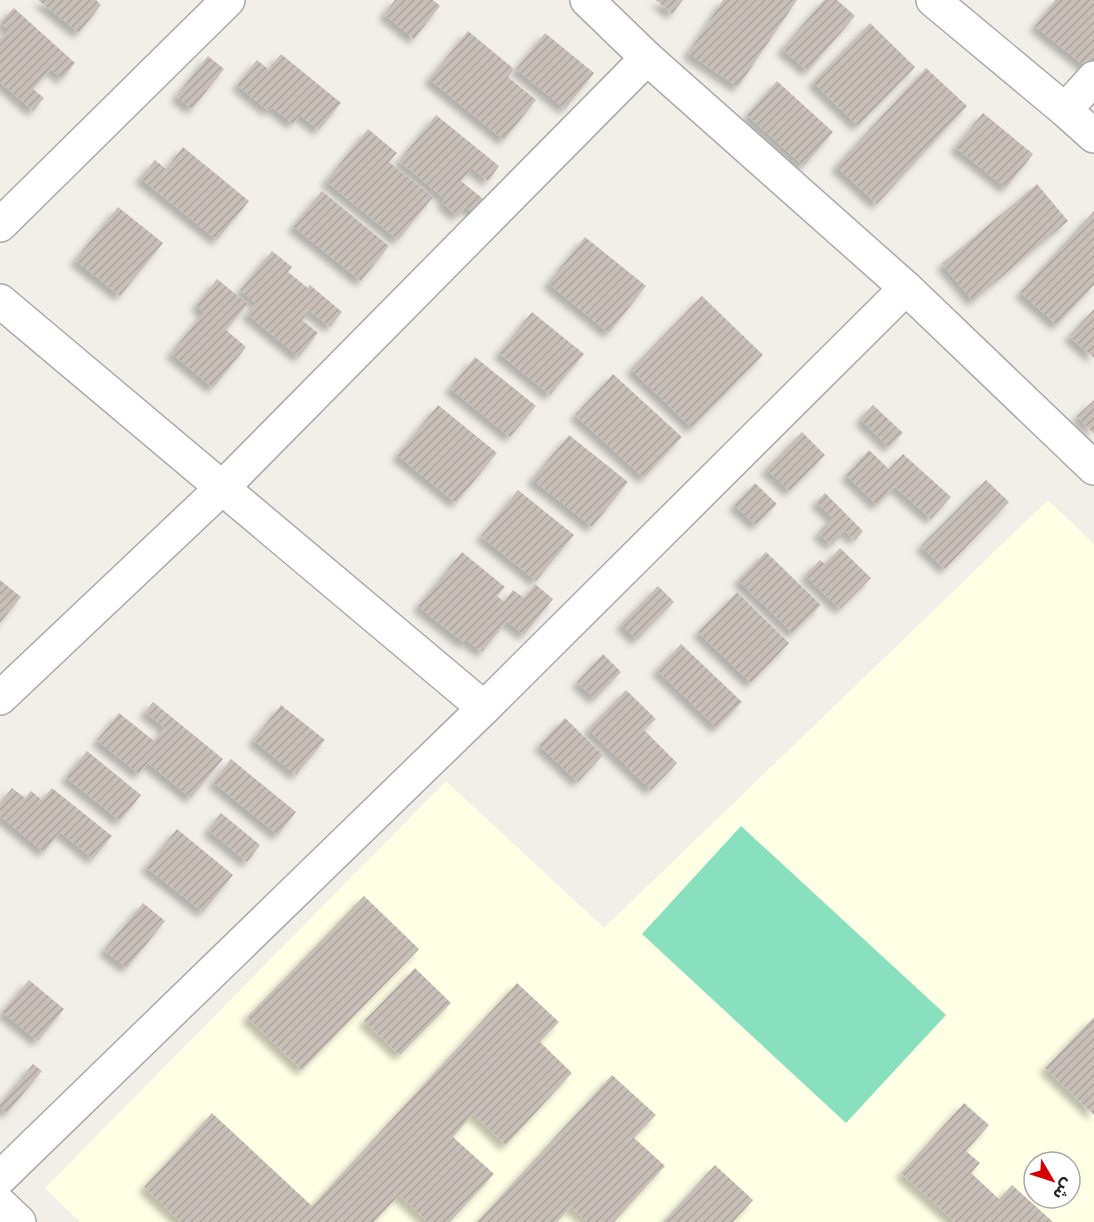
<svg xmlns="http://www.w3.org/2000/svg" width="1094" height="1222" viewBox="0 0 1094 1222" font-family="Overpass,'Noto Sans Arabic',sans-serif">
	<defs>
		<pattern id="building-hatch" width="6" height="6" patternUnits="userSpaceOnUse" patternTransform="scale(1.5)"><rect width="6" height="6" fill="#c7bfb8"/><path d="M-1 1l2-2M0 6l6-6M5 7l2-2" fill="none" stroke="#aba49e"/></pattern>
		<filter id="shadow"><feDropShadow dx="-5.5" dy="5.5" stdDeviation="3" flood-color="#0004"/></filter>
	</defs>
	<rect width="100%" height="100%" fill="#f2efe9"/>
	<path fill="#ffffe5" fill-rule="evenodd" d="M1048 500 1094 544V1222H80L45 1188 446 781 604 928ZM1034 1162H1070V1198H1034Z"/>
	<path fill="#88e0be" d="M741 826 946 1015 846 1123 642 934Z"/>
	<g fill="url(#building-hatch)" filter="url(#shadow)">
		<path d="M38 0H96L101 5 79 33Z"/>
		<path d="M395 0H433L440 6 414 39 384 14Z"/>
		<path d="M656 0H683L672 14Z"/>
		<path d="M723 0H797L738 87 688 53Z"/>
		<path d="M824 0H837L855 16 808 71 782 49Z"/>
		<path d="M1055 0H1094V68L1091 71 1035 26Z"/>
		<path d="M14 8 75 63 62 79 51 69 33 89 44 98 33 111 0 82V39L9 30 0 22Z"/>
		<path d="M870 23 915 67 858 126 813 82Z"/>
		<path d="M468 31 514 69 508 77 536 100 504 140 429 79Z"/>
		<path d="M545 33 594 73 565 109 516 69Z"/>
		<path d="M281 54 341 103 319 130 300 115 293 124 272 107 269 111 237 85 257 60 268 69Z"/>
		<path d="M208 56 224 69 192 109 176 96Z"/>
		<path d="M926 68 967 106 877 204 836 166Z"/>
		<path d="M777 81 833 132 804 166 747 115Z"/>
		<path d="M983 113 1033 154 1006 188 955 147Z"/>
		<path d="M436 115 499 166 488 181 472 168 461 181 487 202 476 215 465 207 458 216 442 203 445 199 399 161Z"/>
		<path d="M368 129 397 153 389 162 433 197 398 240 326 181Z"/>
		<path d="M183 147 249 201 217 240 140 178 155 160 166 169Z"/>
		<path d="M1037 184 1068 221 973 301 942 264Z"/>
		<path d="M322 191 389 246 361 281 293 226Z"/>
		<path d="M118 207 163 243 120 296 75 260Z"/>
		<path d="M1094 211V285L1057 325 1020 292Z"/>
		<path d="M585 237 646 286 609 333 548 283Z"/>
		<path d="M272 251 292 267 288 272 308 288 310 285 342 312 330 327 310 311 302 320 318 333 299 357 247 314 256 303 240 290Z"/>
		<path d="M217 279 248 304 226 330 246 347 213 388 171 353 204 312 196 305Z"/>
		<path d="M702 296 763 355 692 428 631 369Z"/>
		<path d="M1094 309V358L1069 336Z"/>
		<path d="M532 312 584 354 550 395 499 353Z"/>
		<path d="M475 357 536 406 510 437 450 388Z"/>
		<path d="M613 374 682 437 644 478 575 415Z"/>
		<path d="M1094 400V434L1077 416Z"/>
		<path d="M438 405 497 453 456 503 397 455Z"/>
		<path d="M873 405 903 433 889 447 860 419Z"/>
		<path d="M802 432 825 455 790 491 766 469Z"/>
		<path d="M569 435 628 482 592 527 532 479Z"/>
		<path d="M869 450 889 469 903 454 951 497 931 519 895 487 877 505 846 475Z"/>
		<path d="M986 480 1009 502 945 569 921 546Z"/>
		<path d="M755 483 777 504 756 525 734 505Z"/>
		<path d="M518 490 574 535 536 581 481 536Z"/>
		<path d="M825 493 863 531 855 540 845 531 831 545 818 533 833 518 816 502Z"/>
		<path d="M840 548 871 578 840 609 805 575 820 560 825 564Z"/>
		<path d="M462 552 505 587 497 596 504 602 513 590 524 598 535 584 553 599 524 635 507 621 482 652 467 640 464 643 418 606Z"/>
		<path d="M766 552 821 605 793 633 738 580Z"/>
		<path d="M0 580 21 597 0 623Z"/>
		<path d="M658 586 674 602 637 640 621 624Z"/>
		<path d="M737 592 789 643 751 683 698 632Z"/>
		<path d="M681 644 742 702 717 728 657 670Z"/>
		<path d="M603 654 621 672 595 699 577 682Z"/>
		<path d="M626 690 656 719 644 730 677 763 651 790 588 729Z"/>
		<path d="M153 702 223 759 191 798 148 763 139 774 97 740 119 713 154 741 165 728 145 712Z"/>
		<path d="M281 705 325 740 296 775 253 740Z"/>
		<path d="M565 718 603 755 578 782 539 745Z"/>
		<path d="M87 751 141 795 120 821 66 777Z"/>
		<path d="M231 759 296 812 278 835 213 782Z"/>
		<path d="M12 788 25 798 31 791 42 800 52 788 112 836 93 859 60 832 44 852 0 816V803Z"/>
		<path d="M221 813 260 845 247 862 208 830Z"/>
		<path d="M177 829 233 875 203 912 146 867Z"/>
		<path d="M364 896 419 949 302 1070 247 1017Z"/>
		<path d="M143 903 165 921 127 968 104 950Z"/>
		<path d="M415 968 451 1003 400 1055 364 1021Z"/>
		<path d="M29 980 64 1009 38 1041 2 1012Z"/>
		<path d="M517 983 559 1022 540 1042 572 1073 506 1145 473 1114 453 1137 494 1174 450 1222H428L399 1195 374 1222H181L144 1187 212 1113 312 1206Z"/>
		<path d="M1094 1017V1115L1045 1068Z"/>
		<path d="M33 1064 42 1071 7 1113 0 1107V1104Z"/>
		<path d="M612 1075 656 1115 634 1138 665 1166 614 1222H587L571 1207 557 1222H477Z"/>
		<path d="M964 1103 989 1125 966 1151 980 1163 971 1173 999 1199 1012 1185 1053 1222H955L901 1173Z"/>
		<path d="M715 1165 753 1200 733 1222H663Z"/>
	</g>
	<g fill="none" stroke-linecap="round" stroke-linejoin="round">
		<g stroke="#a9a9a9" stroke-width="36">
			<g id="minor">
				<path d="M587 0 647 58 906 288 1094 468"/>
				<path d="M933 0 1065 110 1094 136"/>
				<path d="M1065 110 1094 78"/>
				<path d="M0 225 228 0"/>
				<path d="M0 301 484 708"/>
				<path d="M0 698 222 488 647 58"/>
				<path d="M0 1178 484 708 906 288"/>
				<path d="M0 1204 19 1222"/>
			</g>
		</g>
		<use href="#minor" stroke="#fff" stroke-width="33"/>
	</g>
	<g transform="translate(1052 1180) rotate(129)"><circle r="28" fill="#ffffff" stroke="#a7a7a7" stroke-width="1.5"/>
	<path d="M0-4.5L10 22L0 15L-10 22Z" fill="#d40000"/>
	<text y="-9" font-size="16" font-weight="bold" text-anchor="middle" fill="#222222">ش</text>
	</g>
</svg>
